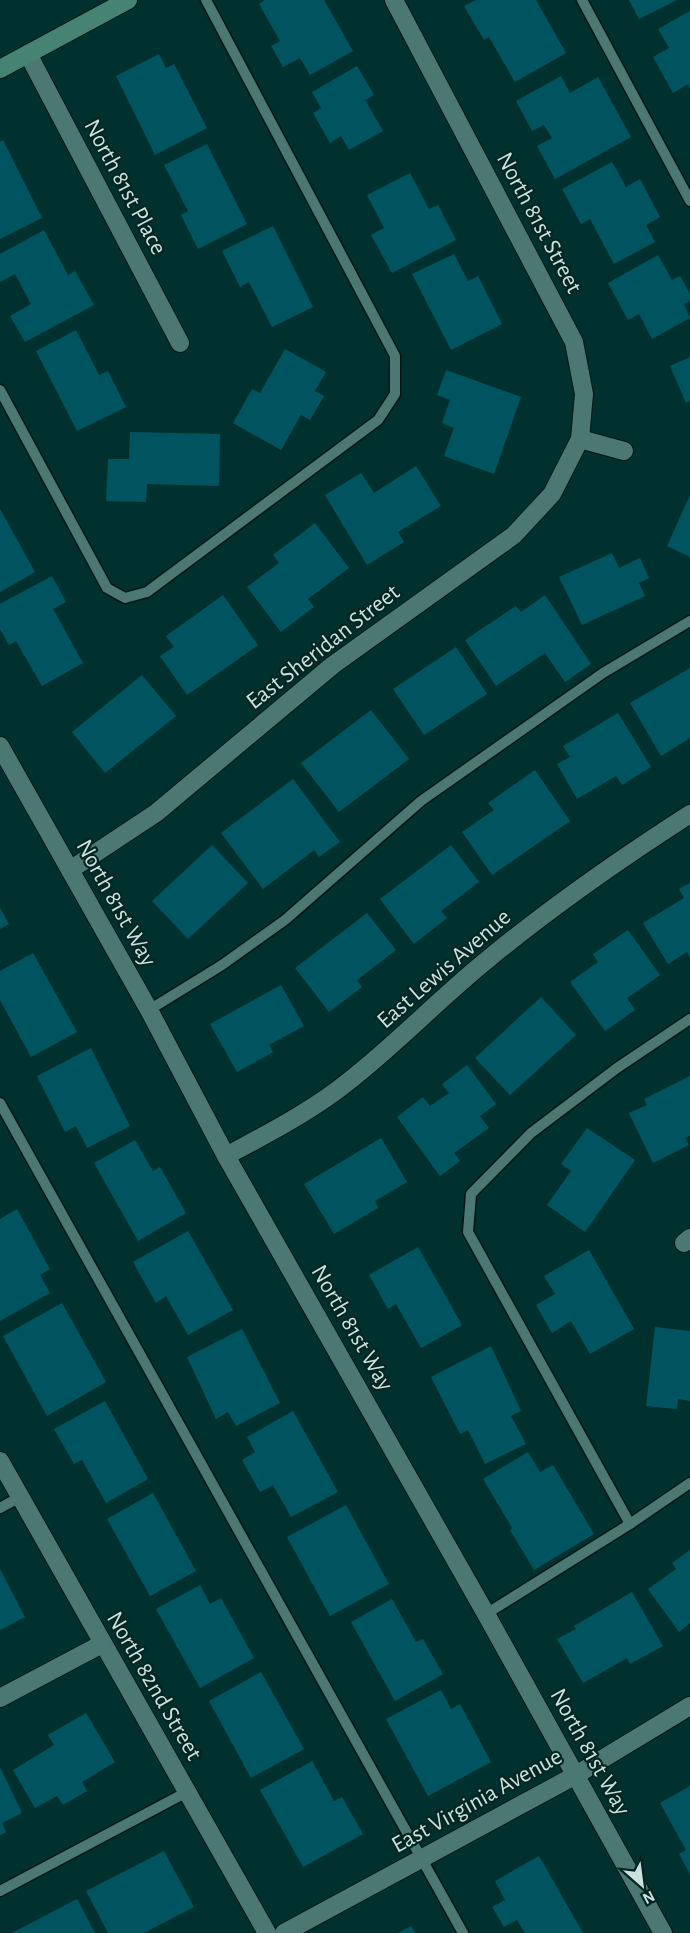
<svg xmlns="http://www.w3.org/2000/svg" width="690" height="1933" viewBox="0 0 690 1933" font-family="'Alegreya Sans',sans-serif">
	<rect width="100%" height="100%" fill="#00312e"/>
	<g fill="#005460">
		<path d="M265 0H324L353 51 310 75 300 58 283 67 271 46 280 41 259 4Z"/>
		<path d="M476 0H536L566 53 515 82 489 37 484 40 464 6Z"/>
		<path d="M629 0H677L639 19Z"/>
		<path d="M690 11V89L688 84 673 93 653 57 669 48 658 29Z"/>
		<path d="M159 54 166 68 174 64 207 128 155 155 116 76Z"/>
		<path d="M357 66 374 95 365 100 383 131 349 150 341 136 330 143 313 113 321 108 312 92Z"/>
		<path d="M561 76 570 93 598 77 631 137 555 179 537 146 552 138 544 125 532 131 516 101Z"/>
		<path d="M3 140 42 218 0 239V142Z"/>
		<path d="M207 144 247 224 198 249 181 215 188 211 164 165Z"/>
		<path d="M612 162 626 187 640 179 660 217 646 225 655 242 614 264 590 219 581 224 562 189Z"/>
		<path d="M410 173 429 209 438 205 456 240 392 273 371 235 384 228 367 195Z"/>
		<path d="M273 226 313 307 272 327 249 282 240 287 222 251Z"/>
		<path d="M44 230 68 275 75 271 94 305 25 342 10 316 31 304 15 274 0 282V254Z"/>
		<path d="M454 254 468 281 478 276 502 324 451 350 412 274Z"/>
		<path d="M658 255 672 280 680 276 690 294V301L684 304 690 318 652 339 639 314 628 320 608 283Z"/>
		<path d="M76 330 99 375 108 371 126 407 77 431 36 351Z"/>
		<path d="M285 349 326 372 315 391 324 396 310 420 301 415 281 450 233 423 252 389 260 393Z"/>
		<path d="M690 357V401L686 403 670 366Z"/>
		<path d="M446 370 521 397 494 474 444 456 454 428 442 423 450 400 437 395Z"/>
		<path d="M130 432 220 434 219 486 147 484 146 502 106 501 108 459H129Z"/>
		<path d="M416 466 441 506 398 532 404 542 367 565 325 495 361 473 374 493Z"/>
		<path d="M690 495V557L667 546Z"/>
		<path d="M0 509 35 572 0 592Z"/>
		<path d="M315 523 349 568 308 599 314 607 281 632 247 587 279 563 273 555Z"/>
		<path d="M612 553 619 568 640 558 649 578 639 583 645 596 582 625 559 577Z"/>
		<path d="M52 576 66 602 53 609 83 663 42 686 16 641 9 645 0 629V604Z"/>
		<path d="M223 595 258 645 187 695 160 656 174 647 166 636Z"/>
		<path d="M545 595 591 664 565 682 545 653 496 686 465 640 516 606 521 612Z"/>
		<path d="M456 647 487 694 424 735 393 689Z"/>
		<path d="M690 668V738L661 756 630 703Z"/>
		<path d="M142 675 176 716 105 773 72 732Z"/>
		<path d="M371 710 409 759 339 812 301 763Z"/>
		<path d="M618 713 651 767 622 785 616 776 577 799 557 764 570 757 563 746Z"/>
		<path d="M535 770 570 821 492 875 462 832 494 810 488 803Z"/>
		<path d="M293 779 340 842 319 857 314 850 263 889 221 833Z"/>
		<path d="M212 845 248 883 188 939 152 901Z"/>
		<path d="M451 845 479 882 441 911 447 918 414 944 380 899Z"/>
		<path d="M690 883V957L687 952 668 964 643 923 684 898 679 889Z"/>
		<path d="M0 908 9 924 0 929Z"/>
		<path d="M367 913 396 950 357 980 362 987 329 1012 295 968Z"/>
		<path d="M628 930 660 975 627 998 635 1010 605 1031 570 982 598 962 593 954Z"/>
		<path d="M33 953 77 1032 31 1057 0 1000V971Z"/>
		<path d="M281 985 304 1026 269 1045 273 1052 237 1072 210 1024Z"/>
		<path d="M541 997 576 1035 510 1095 475 1058Z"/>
		<path d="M91 1048 130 1126 87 1148 76 1126 65 1132 37 1076Z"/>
		<path d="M467 1065 496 1104 480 1116 489 1128 454 1153 460 1161 440 1176 397 1117 423 1097 430 1106 449 1093 442 1084Z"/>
		<path d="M690 1076V1136L685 1138 689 1145 653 1163 629 1113 647 1105 644 1099Z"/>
		<path d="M587 1128 635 1160 585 1232 547 1205 571 1171 561 1164Z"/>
		<path d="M381 1138 407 1182 375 1201 378 1208 334 1234 304 1184Z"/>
		<path d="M135 1140 153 1171 160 1167 186 1213 138 1241 94 1163Z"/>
		<path d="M17 1209 50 1269 40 1275 50 1293 0 1321V1219Z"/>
		<path d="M188 1231 233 1310 188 1335 166 1296 156 1303 133 1262Z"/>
		<path d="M418 1247 462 1325 421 1348 396 1304 388 1309 369 1275Z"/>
		<path d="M589 1250 634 1329 590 1354 571 1321 552 1333 536 1305 555 1294 544 1276Z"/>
		<path d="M62 1303 106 1382 47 1416 3 1336Z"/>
		<path d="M655 1327 690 1331V1401L678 1399 677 1409 646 1406Z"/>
		<path d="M242 1329 280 1403 236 1426 228 1412 216 1419 187 1357Z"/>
		<path d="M491 1346 521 1411 511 1416 526 1444 485 1464 468 1430 460 1434 431 1377Z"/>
		<path d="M105 1401 148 1479 106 1503 82 1460 74 1464 54 1429Z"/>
		<path d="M293 1411 338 1492 291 1517 273 1485 260 1492 242 1460 255 1452 247 1437Z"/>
		<path d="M528 1452 540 1472 553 1465 594 1534 534 1570 510 1530 512 1528 483 1479Z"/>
		<path d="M153 1493 196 1571 150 1596 107 1519Z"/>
		<path d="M346 1505 389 1584 330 1616 287 1537Z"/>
		<path d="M690 1550V1623L679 1632 648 1589 676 1569 672 1563Z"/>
		<path d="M0 1569 25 1617 0 1630Z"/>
		<path d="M200 1585 210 1604 221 1598 254 1658 200 1688 156 1609Z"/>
		<path d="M632 1592 663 1646 630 1664 627 1658 583 1683 557 1639 576 1629 574 1626Z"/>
		<path d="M392 1599 416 1642 423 1639 443 1674 395 1701 351 1622Z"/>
		<path d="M261 1672 304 1749 251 1778 209 1701Z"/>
		<path d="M441 1690 451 1709 460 1704 491 1762 428 1796 386 1719Z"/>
		<path d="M86 1713 115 1762 82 1782 87 1791 63 1805 57 1796 35 1808 13 1770 54 1745 48 1735Z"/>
		<path d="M312 1761 334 1801 342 1797 363 1834 303 1867 260 1790Z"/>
		<path d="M0 1767 22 1813 2 1823 6 1832 0 1835Z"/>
		<path d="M690 1786V1874L679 1854 686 1850 660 1803Z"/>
		<path d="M164 1851 194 1907 144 1933H108L86 1891Z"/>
		<path d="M539 1856 583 1933H525L517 1920 504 1927 492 1907 505 1900 495 1881Z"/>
		<path d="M77 1899 95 1933H12Z"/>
		<path d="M411 1926 415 1933H398Z"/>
	</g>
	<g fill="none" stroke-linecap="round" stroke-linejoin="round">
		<g stroke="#011714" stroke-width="13">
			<g id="lane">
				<path d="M582 0 690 201"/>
				<path d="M0 390 107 588 125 598 147 592 378 420 395 394V356L206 0"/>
				<path d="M149 1010 222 965 285 920 421 801 603 673 690 621"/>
				<path d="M0 1103 463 1933"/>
				<path d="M0 1508 20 1497"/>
				<path d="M630 1524 468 1232 471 1194 531 1133 617 1068 690 1019"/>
				<path d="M486 1614 630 1524 690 1483"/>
				<path d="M0 1891 187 1792"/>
			</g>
		</g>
		<g stroke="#011714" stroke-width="20">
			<g id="street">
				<path d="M28 54 180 343"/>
				<path d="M580 439 624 451"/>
				<path d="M0 746 149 1010 226 1156 486 1614 663 1933"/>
				<path d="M70 870 156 813 333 665 514 535 552 494 580 439 584 394 574 342 394 0"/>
				<path d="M226 1156C263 1136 302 1116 336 1091 390 1051 435 1002 487 960 551 907 620 859 690 814"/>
				<path d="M684 1243 690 1238"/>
				<path d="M0 1461 267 1933"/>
				<path d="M0 1698 102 1644"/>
				<path d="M284 1933 576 1775 690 1706"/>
			</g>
		</g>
		<g stroke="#011714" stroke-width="20">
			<path id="secondary" d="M0 69 128 0"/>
		</g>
		<use href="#lane" stroke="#4c7873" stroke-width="10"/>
		<use href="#street" stroke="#4c7873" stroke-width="18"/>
		<use href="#secondary" stroke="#478372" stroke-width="18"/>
	</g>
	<g text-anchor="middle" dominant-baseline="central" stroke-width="4.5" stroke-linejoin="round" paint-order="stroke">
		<g font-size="24" fill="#cae1de" stroke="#032623">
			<text transform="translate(125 187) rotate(62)">North 81st Place</text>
			<text transform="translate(539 223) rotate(62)">North 81st Street</text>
			<text transform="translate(323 647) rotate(-38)">East Sheridan Street</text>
			<text transform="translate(116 903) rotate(61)">North 81st Way</text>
			<text transform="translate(444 969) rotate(-41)">East Lewis Avenue</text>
			<text transform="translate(352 1328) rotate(60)">North 81st Way</text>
			<text transform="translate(154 1686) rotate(60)">North 82nd Street</text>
			<text transform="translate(590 1752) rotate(61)">North 81st Way</text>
			<text transform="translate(477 1801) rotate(-29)">East Virginia Avenue</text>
		</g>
	</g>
	<g transform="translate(642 1885) rotate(152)" stroke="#032623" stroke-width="4.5" paint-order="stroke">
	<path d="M0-4.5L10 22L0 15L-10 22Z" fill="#cae1de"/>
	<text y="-9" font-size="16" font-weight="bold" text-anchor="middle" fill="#cae1de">N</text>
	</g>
</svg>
